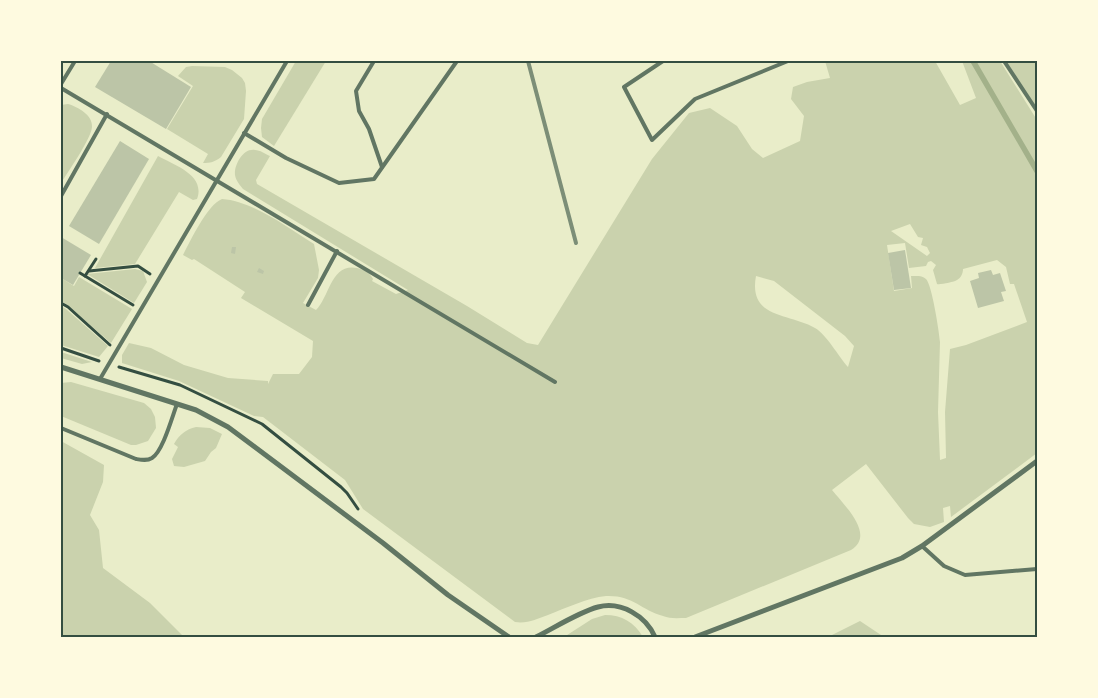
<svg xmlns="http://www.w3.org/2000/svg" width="1098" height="698" viewBox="0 0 1098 698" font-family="'Archivo Narrow',sans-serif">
	<rect width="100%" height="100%" fill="#e9edc9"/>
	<g fill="#cad2ad" fill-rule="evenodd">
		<path d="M296 61H326L274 146 262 137 261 128 262 119Z"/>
		<path d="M825 61H935L960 105 976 98 962 61H1000L1037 120V453L951 517 950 506 943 508 944 522 930 527 914 524 908 518 866 464 832 490C844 505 876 535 851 550L686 618C678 618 670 619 663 616 641 610 633 595 606 596 587 598 566 608 548 615 537 619 527 624 515 622L363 509 345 480 263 417 254 416 179 381 122 363V355L129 343 151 348 184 365 228 378 268 381V384L273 374H299L312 357 313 341 241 298 245 292 194 259 192 260 183 255C191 240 207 205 222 199 253 201 288 228 314 244L319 270 318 278 303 303 316 310C330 296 331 263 357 268 365 270 369 272 373 279L372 281 396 294 408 290 243 189C240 185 236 181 235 175 234 165 243 148 255 150 260 150 265 154 270 156L256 180 257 184 467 306 527 343 538 345 652 159 689 113 710 108 737 126 752 149 763 158 800 141 804 116 791 99 793 87 807 82 830 78ZM910 224 918 237 923 238 921 245 927 247 930 253 927 256 891 231ZM905 243 909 268 926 266 928 262 931 261 936 265 933 270 937 284C940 285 954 282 957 280 961 278 963 273 963 269L997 260 1006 267 1010 284H1014L1027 322 966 345 950 349 945 412 946 458 940 460 938 412 940 342C939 331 932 285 926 279 922 275 916 276 911 276L912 288 894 291 887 245ZM756 276 774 281 845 336 854 346 848 367C839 357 826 334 815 328 789 313 748 319 756 276Z"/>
		<path d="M1004 61H1037V111Z"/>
		<path d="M192 66 225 67 232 70 242 78 245 83 246 91 244 119 221 157C215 162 210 163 203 163L208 154 167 129 193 86 178 76 186 67Z"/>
		<path d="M68 104C78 107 93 115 92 127 91 139 68 172 61 183V105Z"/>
		<path d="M158 156C174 165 206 175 197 199L193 200 179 192 135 264 95 268Z"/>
		<path d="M135 269 143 271 147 282 134 303 87 274Z"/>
		<path d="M79 277 132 309 111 343 61 300V278L74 286Z"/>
		<path d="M61 306 66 309 108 346 99 357 61 345Z"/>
		<path d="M61 352 92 362 82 364 61 358Z"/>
		<path d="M71 382 144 403 151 409 155 417 156 428 148 441 136 445H131L61 416V383Z"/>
		<path d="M196 427 210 428 222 434 216 448 211 452 205 461 184 467 174 466 172 459 178 447 174 444C179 435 186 429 196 427Z"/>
		<path d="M61 441 104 465 103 482 90 515 99 530 103 568 150 603 184 637H61Z"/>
		<path d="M605 615C622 615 634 622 643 637H564L592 619Z"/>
		<path d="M860 621 884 637H828Z"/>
	</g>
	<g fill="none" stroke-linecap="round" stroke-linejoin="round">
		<path stroke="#a3b18a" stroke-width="5.5" d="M973 61 1037 171"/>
	</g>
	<g fill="#bcc5a7">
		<path d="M111 61H149L191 87 166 129 95 87Z"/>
		<path d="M120 141 149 159 99 244 69 226Z"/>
		<path d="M61 237 91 255 73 285 61 278Z"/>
		<path d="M232 247H236L235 254 231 253Z"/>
		<path d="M905 250 911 288 894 290 888 253Z"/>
		<path d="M259 268 264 271 263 274 257 272Z"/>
		<path d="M991 270 993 275 1000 273 1006 291 1001 292 1004 301 978 308 970 281 979 278 978 273Z"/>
	</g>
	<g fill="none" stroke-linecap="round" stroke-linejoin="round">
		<g stroke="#344e41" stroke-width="3">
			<path d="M89 271 138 266 150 274"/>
			<path d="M80 273 133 305"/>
			<path d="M85 276 96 259"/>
			<path d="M61 303 68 307 110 345"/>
			<path d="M61 348 99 361"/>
			<path d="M119 367 180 385 262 424 341 487 347 493 358 509"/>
		</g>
		<g stroke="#617663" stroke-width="4">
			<path d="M374 61 356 91 359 111 369 129 382 167"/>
			<path d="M663 61 624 87 652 140 695 99 788 61"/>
			<path d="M1004 61 1037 111"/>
			<path d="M61 84 75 61"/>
			<path d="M61 88 555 382"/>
			<path d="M244 133 286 158 339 183 374 179 457 61"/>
			<path d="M61 196 107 114"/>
			<path d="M308 305 337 251"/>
			<path d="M100 379 287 61"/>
			<path d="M61 428 136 459C142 460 147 461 152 458 163 451 172 417 177 404"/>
			<path d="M922 546 944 566 965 575 1037 569"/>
		</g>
		<g stroke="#617663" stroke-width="5">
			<path d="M61 367 196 410 228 427 383 543 448 595 509 637"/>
			<path d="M536 637C554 628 579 612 598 607 621 601 646 616 655 637"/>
			<path d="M695 637 902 558 922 546 1037 461"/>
		</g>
		<path stroke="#7c8e77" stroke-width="4" d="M528 61 576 243"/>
	</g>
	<rect width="1098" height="698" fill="none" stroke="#fefae0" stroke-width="125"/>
	<rect x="62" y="62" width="974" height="574" fill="none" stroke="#344e41" stroke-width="2"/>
</svg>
